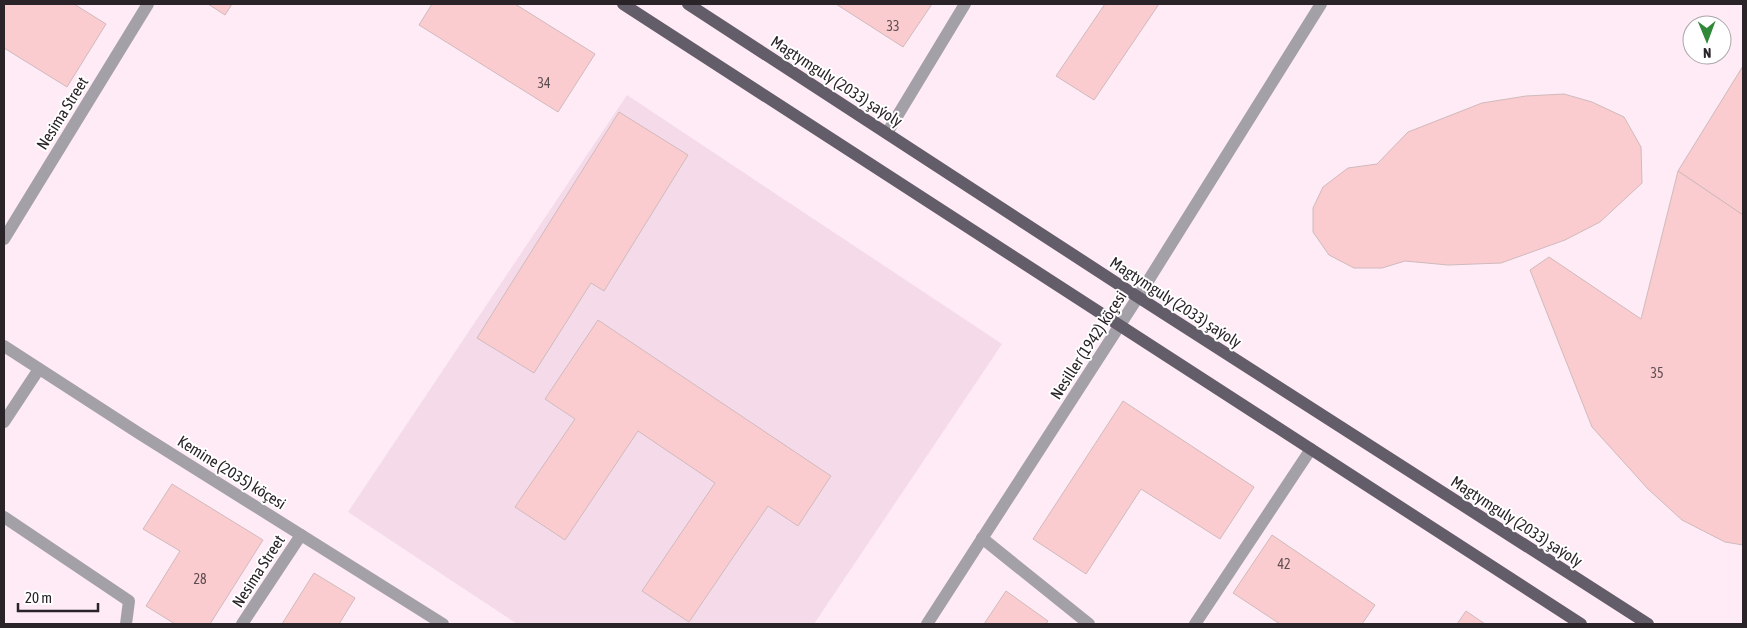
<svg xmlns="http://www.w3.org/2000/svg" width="1747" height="628" viewBox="0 0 1747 628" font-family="'Asap Condensed',sans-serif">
	<rect width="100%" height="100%" fill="#feebf6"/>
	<path fill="#f5dbea" d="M627 95 1002 344 814 624H517L348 512Z"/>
	<g fill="#fbcccf" stroke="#d0babc">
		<path d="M4 4H74L106 24 67 87 4 48Z"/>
		<path d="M208 4H232L225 15Z"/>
		<path d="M432 4H515L595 54 558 112 419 25Z"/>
		<path d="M836 4H932L903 47Z"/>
		<path d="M1105 4H1159L1094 100 1056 76Z"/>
		<path d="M1743 66V215L1678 171Z"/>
		<path d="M1564 94 1592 102 1624 117 1641 147 1642 183 1600 222 1565 240 1501 263 1448 265 1405 261 1382 268H1354L1329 255 1313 232V208L1323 187 1348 168 1377 164 1408 132 1482 103 1526 96Z"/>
		<path d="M619 112 688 155 604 291 591 283 534 373 477 338Z"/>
		<path d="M1678 171 1743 215V545L1725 542 1682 520 1648 489 1592 427 1530 270 1549 257 1641 319Z"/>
		<path d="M598 320 831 476 798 526 768 506 689 622 642 591 715 483 638 431 565 540 515 507 575 419 545 399Z"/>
		<path d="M1123 401 1254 487 1220 539 1141 489 1086 574 1033 539Z"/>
		<path d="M172 484 263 540 210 624H175L146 606 180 551 143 529Z"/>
		<path d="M1272 535 1375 605 1362 624H1280L1233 593Z"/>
		<path d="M314 573 355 598 339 624H282Z"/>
		<path d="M1006 591 1048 621 1046 624H984Z"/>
		<path d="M1466 611 1485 624H1457Z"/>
	</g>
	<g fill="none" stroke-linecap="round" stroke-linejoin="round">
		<g stroke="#a3a0a7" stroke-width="12">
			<path d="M887 133 965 4"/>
			<path d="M4 239 148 4"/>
			<path d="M4 346 140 434 443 624"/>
			<path d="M4 422 39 369"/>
			<path d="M4 517 129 601 126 624"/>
			<path d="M982 538 1089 624"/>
			<path d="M242 624 301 535"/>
			<path d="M927 624 1138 297 1321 4"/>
			<path d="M1195 624 1311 449"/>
		</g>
		<g stroke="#635d69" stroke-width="12">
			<path d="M623 4 1581 624"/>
			<path d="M688 4 1138 297 1648 624"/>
		</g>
	</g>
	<g text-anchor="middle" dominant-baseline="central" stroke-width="4" stroke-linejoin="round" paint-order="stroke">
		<g font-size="14" fill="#5e4d51">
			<text x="893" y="26">33</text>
			<text x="544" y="83">34</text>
			<text x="1657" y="373">35</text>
			<text x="1284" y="564">42</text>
			<text x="200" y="579">28</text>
		</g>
		<g font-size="16" fill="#2a2327" stroke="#fff">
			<text transform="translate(837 81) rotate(33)">Magtymguly (2033) şaýoly</text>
			<text transform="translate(62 113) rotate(-58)">Nesima Street</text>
			<text transform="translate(1176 302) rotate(33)">Magtymguly (2033) şaýoly</text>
			<text transform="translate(1088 345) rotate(-57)">Nesiller (1942) köçesi</text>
			<text transform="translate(232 472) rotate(32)">Kemine (2035) köçesi</text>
			<text transform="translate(1517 521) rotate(33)">Magtymguly (2033) şaýoly</text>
			<text transform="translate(258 571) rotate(-57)">Nesima Street</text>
		</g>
	</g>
	<rect width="1747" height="628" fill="none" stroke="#2a2327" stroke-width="10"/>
	<g transform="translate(1707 40) rotate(179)"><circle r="24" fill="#ffffff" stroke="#aaa7a9"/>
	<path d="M0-4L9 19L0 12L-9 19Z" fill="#308838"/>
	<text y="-8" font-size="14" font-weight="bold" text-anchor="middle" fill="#2a2327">N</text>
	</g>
	<path d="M18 603v8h80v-8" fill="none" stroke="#2a2327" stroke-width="2.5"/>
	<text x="25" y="603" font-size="15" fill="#2a2327" stroke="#ffffff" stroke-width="4" paint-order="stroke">20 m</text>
</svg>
